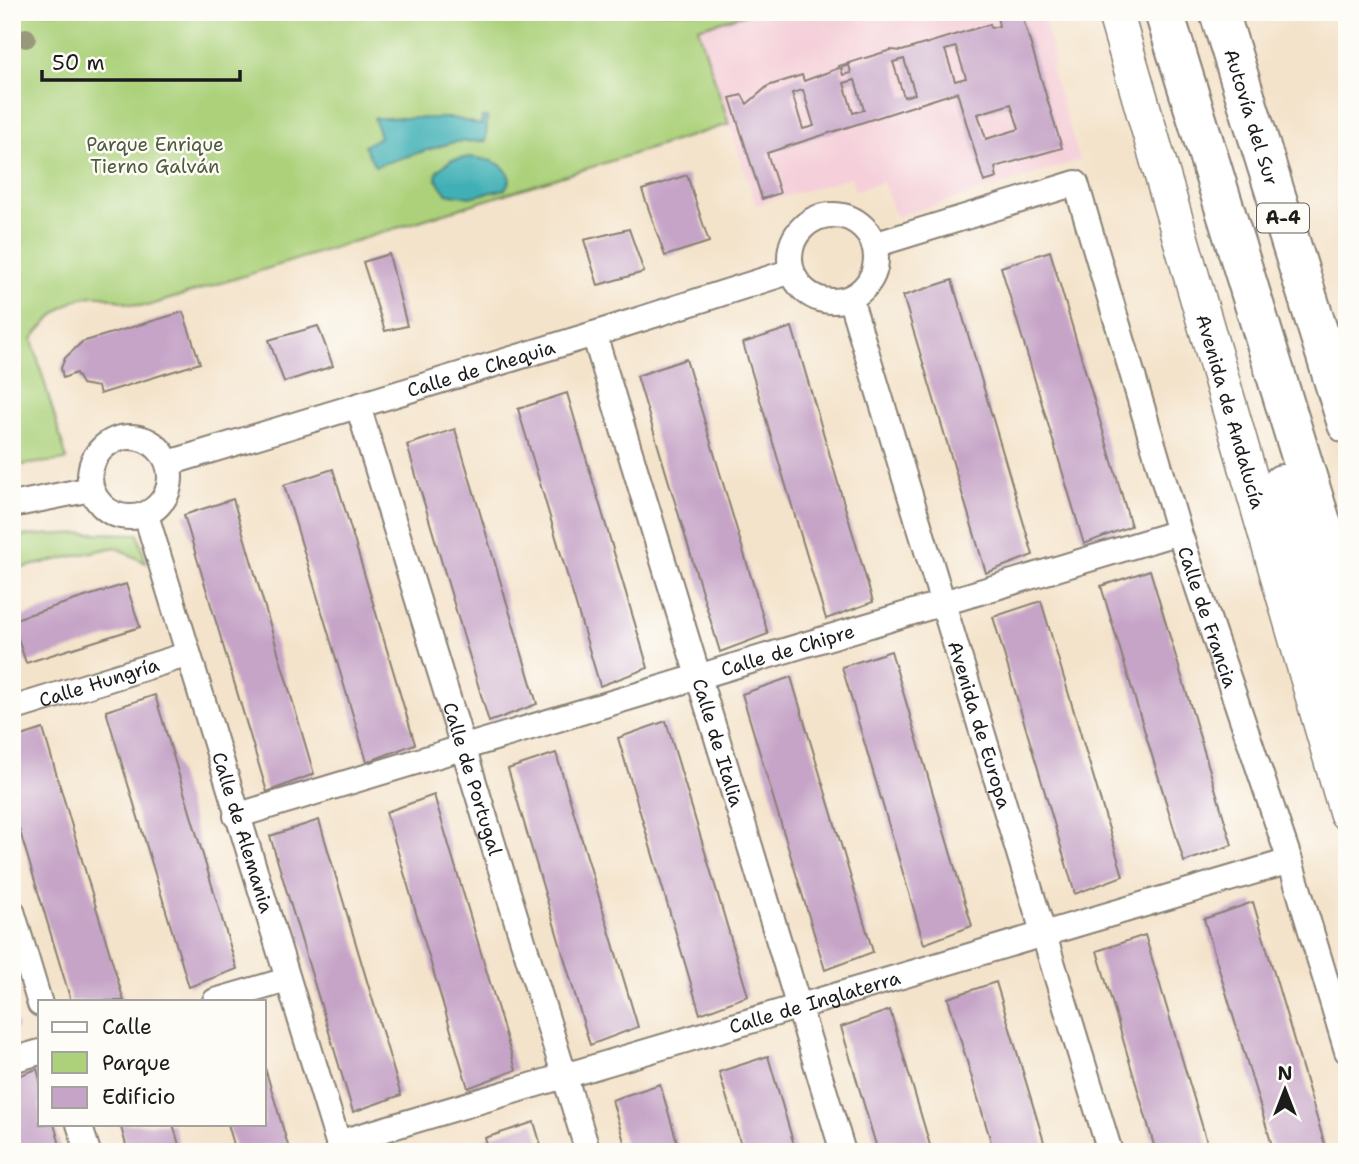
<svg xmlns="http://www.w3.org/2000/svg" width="1359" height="1164" viewBox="0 0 1359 1164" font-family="'Shantell Sans',sans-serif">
	<rect width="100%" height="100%" fill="#fdfcf7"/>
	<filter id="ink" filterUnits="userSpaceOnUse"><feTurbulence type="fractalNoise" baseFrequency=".0143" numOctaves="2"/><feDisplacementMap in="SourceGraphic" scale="14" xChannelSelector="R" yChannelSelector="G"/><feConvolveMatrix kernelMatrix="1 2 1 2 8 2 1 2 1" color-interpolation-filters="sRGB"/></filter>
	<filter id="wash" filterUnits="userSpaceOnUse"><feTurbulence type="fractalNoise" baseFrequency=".00686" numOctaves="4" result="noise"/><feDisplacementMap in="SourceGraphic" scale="28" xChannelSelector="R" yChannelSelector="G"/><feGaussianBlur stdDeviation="1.57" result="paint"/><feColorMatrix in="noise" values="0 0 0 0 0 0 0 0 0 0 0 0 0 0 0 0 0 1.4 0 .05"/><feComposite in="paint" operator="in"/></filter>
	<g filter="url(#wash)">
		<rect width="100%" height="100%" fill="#f4e3cb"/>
		<path fill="#f5cfd9" d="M753 12H1043L1054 63 1051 70 1080 160 896 217 883 182 855 191 851 177 756 205 698 28Z"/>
		<g fill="#acd17a" stroke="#64764b" stroke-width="2">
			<path d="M12 12H753L698 28 729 124 148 306C128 307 115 297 100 296 73 293 47 320 32 339L67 460 12 466Z"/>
			<path d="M90 533 138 534 146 563 115 547 12 570V536Z"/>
		</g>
		<g fill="#40b0b6" stroke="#2e6669" stroke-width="2">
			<path d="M482 117H487L486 141 454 142 375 166 364 146 380 137 374 118H454L481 125Z"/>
			<path d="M470 157C486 159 507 161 510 180L505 189 470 197 446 193 436 179 437 171 451 160Z"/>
		</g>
		<g id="blocks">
			<g fill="#c6a4c7" fill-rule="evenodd">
				<path d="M1014 12H1021L1062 148 995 167 997 178 984 182 957 92 767 153 780 193 762 199 730 98 742 95 747 104 768 86 802 75 804 81 839 68V66L891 50 902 51 990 24 991 28 999 26 997 17ZM956 47 966 78 955 81 945 50ZM904 59 915 94 904 97 893 62ZM849 65 851 73 843 75 841 68ZM855 80 864 110 853 113 844 83ZM803 90 814 126 803 129 792 93ZM1011 104 1019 129 986 139 978 114Z"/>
				<path d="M687 175 709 242 665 256 642 190Z"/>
				<path d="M629 229 644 272 598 285 584 240Z"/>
				<path d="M1050 251 1131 526 1084 544 1001 267Z"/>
				<path d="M389 254 407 326 385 331 363 262Z"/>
				<path d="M952 280 1033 555 986 573 903 296Z"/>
				<path d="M183 312 200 363 100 394 98 387 82 384 76 373 63 378 61 368 65 358 82 342Z"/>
				<path d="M318 326 333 366 284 382 269 340Z"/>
				<path d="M792 327 873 602 826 619 743 343Z"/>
				<path d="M686 359 768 634 720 652 637 376Z"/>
				<path d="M567 393 648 668 600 686 518 409Z"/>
				<path d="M455 429 537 704 489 722 407 445Z"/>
				<path d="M333 469 415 744 367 762 284 485Z"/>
				<path d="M233 499 314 774 267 792 184 515Z"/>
				<path d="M1150 570 1232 845 1184 862 1101 586Z"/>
				<path d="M126 584 140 627 26 663 12 620Z"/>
				<path d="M1041 601 1123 876 1075 894 993 617Z"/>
				<path d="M891 651 972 926 924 944 842 667Z"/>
				<path d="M791 677 873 952 825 970 742 694Z"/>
				<path d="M155 695 237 969 189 987 106 711Z"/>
				<path d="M666 721 748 996 700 1014 618 738Z"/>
				<path d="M43 729 124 1001H71L12 805V739Z"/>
				<path d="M556 753 638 1027 590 1045 508 769Z"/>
				<path d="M434 795 516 1070 468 1088 386 812Z"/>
				<path d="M319 820 401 1095 353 1112 270 836Z"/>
				<path d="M1253 902 1327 1152H1274L1204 919Z"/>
				<path d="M1145 935 1210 1152H1156L1097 951Z"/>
				<path d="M996 982 1047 1152H994L948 998Z"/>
				<path d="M890 1010 932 1152H878L841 1027Z"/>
				<path d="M12 1011 18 1028 12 1031Z"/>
				<path d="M768 1056 796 1152H743L719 1072Z"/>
				<path d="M265 1068 290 1152H236L228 1124H264Z"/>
				<path d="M37 1069 40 1080V1124H54L62 1152H12V1078Z"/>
				<path d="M660 1084 680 1152H627L612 1100Z"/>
				<path d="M534 1122 543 1152H489L485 1138Z"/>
				<path d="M120 1124H173L181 1152H128Z"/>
			</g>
		</g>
	</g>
	<g filter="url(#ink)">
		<use href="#blocks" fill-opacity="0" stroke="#888074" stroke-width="2"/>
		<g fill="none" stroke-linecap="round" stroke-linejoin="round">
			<g stroke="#888074" stroke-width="28">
				<g id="street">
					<circle cx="833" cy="258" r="43"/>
					<path id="s1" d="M874 245 1076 183 1179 532 1290 861 1347 1051"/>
					<path id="s2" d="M850 298 1110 1152"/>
					<path id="s3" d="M594 334 843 1152"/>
					<path id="s4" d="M358 406 588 1152"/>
					<circle cx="130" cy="477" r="40"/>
					<path id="s5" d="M169 463 594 334 792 271"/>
					<path d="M12 505 91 489"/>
					<path id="s6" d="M146 515 341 1152"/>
					<path id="s7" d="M12 709 186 655"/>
					<path id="s8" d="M236 816 1179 532"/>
					<path d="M12 911 40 1004"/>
					<path d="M215 1001 287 980"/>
					<path d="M12 1060 40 1052"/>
					<path d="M79 1124 88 1152"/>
					<path id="s9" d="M338 1143 1290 861"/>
				</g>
			</g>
			<g stroke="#888074" stroke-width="38">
				<g id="secondary">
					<path id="s10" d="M1115 12 1347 813"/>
				</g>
			</g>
			<g stroke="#888074" stroke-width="42">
				<g id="highway">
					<path d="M1164 12 1347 606"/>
					<path id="s11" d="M1219 12 1347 424"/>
					<path d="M1282 484 1347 715"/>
				</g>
			</g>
			<use href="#street" stroke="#fff" stroke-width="24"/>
			<use href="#secondary" stroke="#fff" stroke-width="35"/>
			<use href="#highway" stroke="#fff" stroke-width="38"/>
		</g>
		<circle fill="#99987d" cx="26" cy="38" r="10"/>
	</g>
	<g text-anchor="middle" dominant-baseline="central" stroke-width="5" stroke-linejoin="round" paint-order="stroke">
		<rect fill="#fdfcf7" stroke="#605f5e" stroke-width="2" x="1257" y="203.5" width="52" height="29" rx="5"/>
		<g font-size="18" font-weight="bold" fill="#1c1c1c">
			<text x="1283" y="218">A-4</text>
		</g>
		<g font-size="19" fill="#1c1c1c" stroke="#fdfcf7">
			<text stroke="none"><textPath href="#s11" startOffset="110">Autovía del Sur</textPath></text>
			<text stroke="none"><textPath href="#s5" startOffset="326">Calle de Chequia</textPath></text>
			<text stroke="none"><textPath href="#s10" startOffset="416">Avenida de Andalucía</textPath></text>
			<text stroke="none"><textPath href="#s1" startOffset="665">Calle de Francia</textPath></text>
			<text stroke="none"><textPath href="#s8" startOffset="576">Calle de Chipre</textPath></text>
			<text stroke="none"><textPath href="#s7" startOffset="91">Calle Hungría</textPath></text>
			<text stroke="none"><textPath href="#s2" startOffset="446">Avenida de Europa</textPath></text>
			<text stroke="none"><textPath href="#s3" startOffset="427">Calle de Italia</textPath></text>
			<text stroke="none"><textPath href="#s4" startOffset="390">Calle de Portugal</textPath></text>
			<text stroke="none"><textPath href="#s6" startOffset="332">Calle de Alemania</textPath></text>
			<text stroke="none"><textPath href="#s9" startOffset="497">Calle de Inglaterra</textPath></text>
		</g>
		<g font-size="19" fill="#4e5b3d" stroke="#fdfcf7">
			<text x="155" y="144">Parque Enrique<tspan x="155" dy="22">Tierno Galván</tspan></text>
		</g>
	</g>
	<rect width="1359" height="1164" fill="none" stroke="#fdfcf7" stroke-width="42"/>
	<rect x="38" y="1000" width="228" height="126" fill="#fdfcf7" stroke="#a3a29f" stroke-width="2"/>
	<rect x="52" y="1022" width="35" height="10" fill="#ffffff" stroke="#a3a29f" stroke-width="2"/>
	<text x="102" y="1034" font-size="21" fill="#1c1c1c">Calle</text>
	<rect x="52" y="1052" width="35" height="21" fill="#acd17a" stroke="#a3a29f" stroke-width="2"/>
	<text x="102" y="1070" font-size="21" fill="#1c1c1c">Parque</text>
	<rect x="52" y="1087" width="35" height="21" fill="#c6a4c7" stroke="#a3a29f" stroke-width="2"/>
	<text x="102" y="1104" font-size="21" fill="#1c1c1c">Edificio</text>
	<g transform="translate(1285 1090)" stroke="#fdfcf7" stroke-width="5" paint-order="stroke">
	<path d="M0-5L12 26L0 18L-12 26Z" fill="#1c1c1c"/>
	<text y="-10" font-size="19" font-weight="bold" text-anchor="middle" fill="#1c1c1c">N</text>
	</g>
	<path d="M42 70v10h198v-10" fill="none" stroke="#1c1c1c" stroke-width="3.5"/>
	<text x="52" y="70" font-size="21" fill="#1c1c1c" stroke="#fdfcf7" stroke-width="5" paint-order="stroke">50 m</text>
</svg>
